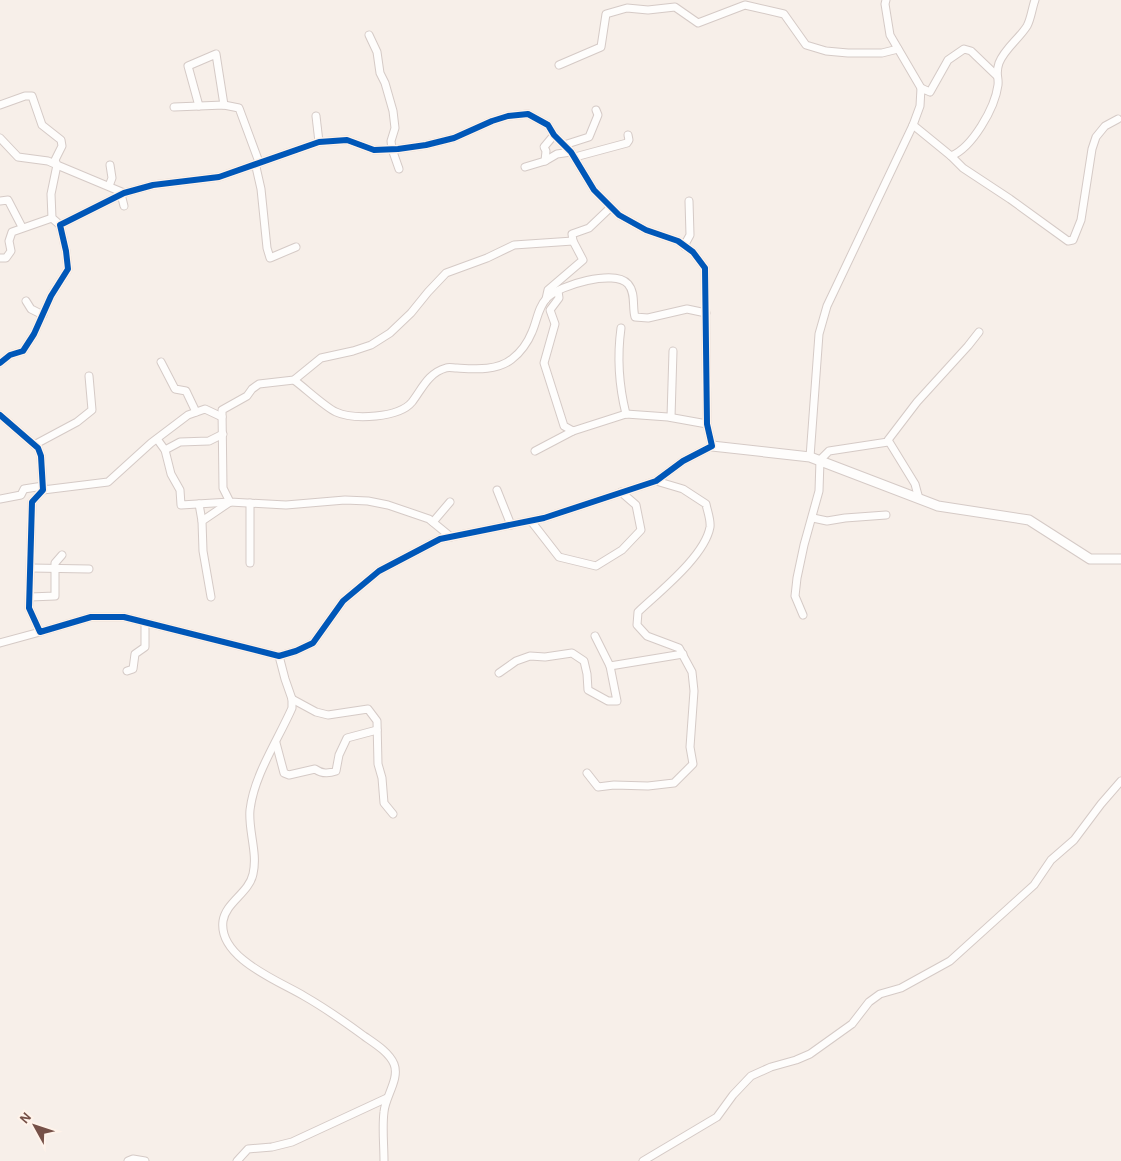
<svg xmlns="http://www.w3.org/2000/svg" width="1121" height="1161" viewBox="0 0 1121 1161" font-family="'Alegreya Sans',sans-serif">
	<rect width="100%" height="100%" fill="#f7efe9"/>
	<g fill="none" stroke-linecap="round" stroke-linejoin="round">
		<g stroke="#d5cac6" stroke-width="9">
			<g id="minor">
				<path d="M886 0 885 4 890 35 921 88"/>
				<path d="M369 35 377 52 380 73 385 83 393 111 395 128 391 141 392 149 399 169"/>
				<path d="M559 65 601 47 606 14 627 8 648 10 675 7 698 23 745 5 784 14 806 45 826 51 848 53H882L898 49"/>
				<path d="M0 105 25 96H32L42 125 61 140 62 146 55 160 57 165 124 193"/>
				<path d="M199 106 188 66 216 54 224 105"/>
				<path d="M174 107 224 105 239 108 259 162 256 167 261 189 267 248 270 258 296 247"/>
				<path d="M316 116 319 142"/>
				<path d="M913 125 951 156C972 148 995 108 998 85 999 76 995 75 999 63 1005 48 1019 39 1027 26 1031 19 1032 8 1035 0"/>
				<path d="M0 138 18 157 48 161 57 165 51 194 52 218 60 225"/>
				<path d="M564 145 589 137 598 115 596 110"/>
				<path d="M951 156 963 168 1010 199 1068 241 1073 240 1081 220 1092 149 1096 137 1105 126 1118 119"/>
				<path d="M575 157 627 143 629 140 628 135"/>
				<path d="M545 161 546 151 544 147 554 135"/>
				<path d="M525 167 545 161 557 154 571 152"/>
				<path d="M109 186 112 178 110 165"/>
				<path d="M121 194 124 206"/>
				<path d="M0 201 8 200 22 227"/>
				<path d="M684 246 690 235 689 201"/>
				<path d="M0 258H6L11 251 9 241 12 232 52 218"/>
				<path d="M558 291 559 298 550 310 555 324 544 363 564 426 573 431 626 414 668 417 707 424"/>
				<path d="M546 299 548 290 583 260 573 241 572 234 589 228 611 207"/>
				<path d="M26 301 31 309 43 315"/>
				<path d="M621 328C617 357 619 386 626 414"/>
				<path d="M161 362 175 389 186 391 196 412"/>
				<path d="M0 363 10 355 23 351 34 334 51 296 68 269 66 251 60 225 124 193 153 185 219 177 319 142 347 140 374 150 398 149 426 145 454 138 492 121 508 116 528 114 548 125 554 135 571 152 594 190 619 215 646 230 678 241 693 252 705 268 707 424 712 446 683 461 656 481 544 518 440 539 379 571 343 601 313 643 296 651 279 656 124 617H91L40 632 29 608 32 502 43 490 41 456 38 448 0 415"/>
				<path d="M294 380C305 388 325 407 336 412 354 420 399 418 412 402 422 389 428 373 446 368 449 367 453 368 457 368 475 369 497 371 512 359 520 353 528 342 532 332 537 321 538 307 547 298 559 285 615 269 628 284 636 293 632 307 635 317L648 318 687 309 706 313"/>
				<path d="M671 417 673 351"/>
				<path d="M157 439 165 450 171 474 180 490 181 505 230 502"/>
				<path d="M34 445 77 422 92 410 89 376"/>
				<path d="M165 450 180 442 209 441 223 434"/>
				<path d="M535 451 573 431"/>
				<path d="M810 457 819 334 827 306 913 125 920 106 921 88 930 92 948 60 964 49 971 51 996 75"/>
				<path d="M43 490 108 482 151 443 188 415 205 409 222 417"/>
				<path d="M497 490 511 525"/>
				<path d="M0 499 21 495 24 489 43 486"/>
				<path d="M919 499 915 484 888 440 917 402 968 346 979 332"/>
				<path d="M199 504 202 521"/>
				<path d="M813 518 827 521 845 518 886 515"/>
				<path d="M531 521 559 557 596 566 622 550 641 530 636 505 621 492"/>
				<path d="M433 522 450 502"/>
				<path d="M451 537 429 519 388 505 368 501 345 500 286 505 230 502 223 488 222 410 247 396 252 389 259 384 294 380 321 358 353 351 371 345 390 333 411 313 428 292 446 273 487 258 514 245 573 241"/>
				<path d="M250 563V503"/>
				<path d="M31 568 89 569"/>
				<path d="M30 597 55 596V563L62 555"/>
				<path d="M211 597 203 551 202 521 230 502"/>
				<path d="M803 615 795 596 797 578 804 545 819 491 820 460 829 451 888 442"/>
				<path d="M595 636 610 666 683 654"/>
				<path d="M0 643 40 632"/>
				<path d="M279 656 285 679 292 699V708C278 740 254 775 250 810 248 830 258 853 253 874 249 893 226 902 223 921 218 958 279 981 304 996 325 1008 345 1022 364 1036 374 1043 389 1052 394 1064 400 1079 385 1097 384 1112 382 1127 384 1145 384 1161"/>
				<path d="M127 671 133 669 135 654 145 647V623"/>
				<path d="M499 673 516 661 530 656 545 657 572 653 584 661 587 674 588 690 608 701H617L610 666"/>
				<path d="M292 699 316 712 328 715 368 709 377 721 378 764 382 778 384 803 393 814"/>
				<path d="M276 743 284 773 289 775 315 769C322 774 328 774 336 771L339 755 347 738 377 730"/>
				<path d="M587 773 598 787 614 785 648 786 674 783 693 764 690 747 694 691 692 672 679 648 647 636 637 625 638 612C659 592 705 556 710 527 711 520 707 510 706 504L683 489 656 481"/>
				<path d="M128 1161 133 1159 145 1161"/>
				<path d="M237 1161 248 1149 272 1147 292 1142 387 1098"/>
				<path d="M643 1161 717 1117 733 1095 751 1076 771 1067 796 1060 810 1054 852 1024 869 1002 880 994 901 988 950 961 1034 885 1051 860 1074 840 1101 804 1121 781"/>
			</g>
		</g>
		<g stroke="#d5cac6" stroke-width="11">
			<path id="tertiary" d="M712 446 810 457 938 506 1029 520 1090 559H1121"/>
		</g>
		<use href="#minor" stroke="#fefdfc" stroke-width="7"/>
		<use href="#tertiary" stroke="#fefdfc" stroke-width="9"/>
		<g stroke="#fff3ea" stroke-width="9">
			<path id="cycleway" d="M0 363 10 355 23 351 34 334 51 296 68 269 66 251 60 225 124 193 153 185 219 177 319 142 347 140 374 150 398 149 426 145 454 138 492 121 508 116 528 114 548 125 554 135 571 152 594 190 619 215 646 230 678 241 693 252 705 268 707 424 712 446 683 461 656 481 544 518 440 539 379 571 343 601 313 643 296 651 279 656 124 617H91L40 632 29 608 32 502 43 490 41 456 38 448 0 415"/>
		</g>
		<use href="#cycleway" stroke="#0057b8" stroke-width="6"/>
	</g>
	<g transform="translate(35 1126) rotate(310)" stroke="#fff3ea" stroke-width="4" paint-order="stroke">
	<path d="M0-4L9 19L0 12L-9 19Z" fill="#765148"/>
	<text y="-8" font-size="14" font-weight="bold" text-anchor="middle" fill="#765148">N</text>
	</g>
</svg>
